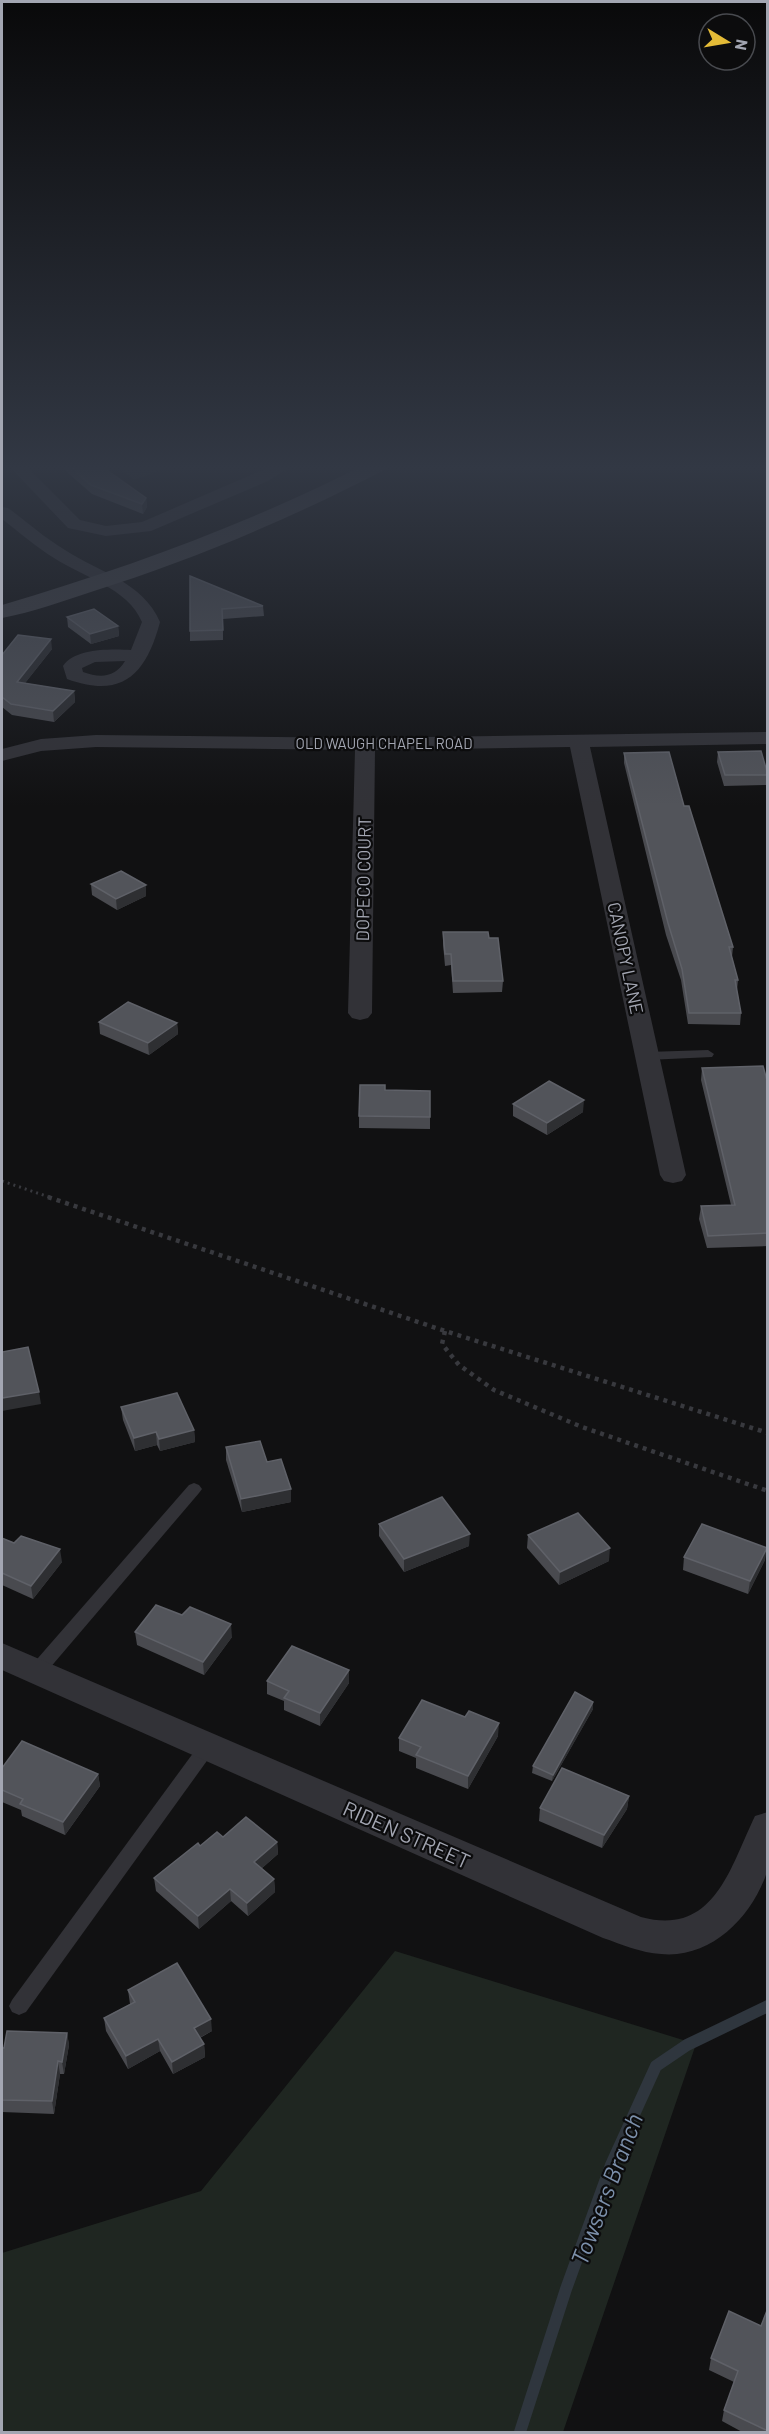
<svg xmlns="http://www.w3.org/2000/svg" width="769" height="2434" viewBox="0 0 769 2434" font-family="Barlow,sans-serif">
	<rect width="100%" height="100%" fill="#111112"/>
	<g fill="#1f2621">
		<path d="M116 465H176L134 480Z"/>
		<path d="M395 1951 696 2044 563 2432H2V2253L201 2191Z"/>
	</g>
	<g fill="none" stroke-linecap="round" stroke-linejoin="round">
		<path stroke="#2f363e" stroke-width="12" d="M520 2432 566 2289 611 2165 656 2066 687 2045 768 2006"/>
		<path stroke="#38393e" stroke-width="3" stroke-dasharray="2 4" stroke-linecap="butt" d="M2 1181 52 1198"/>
		<g stroke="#38393e" stroke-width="4.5" stroke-dasharray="4 5" stroke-linecap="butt">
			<path d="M48 1197 445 1331 768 1433"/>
			<path d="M445 1331 442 1344 459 1365 494 1390 582 1427 768 1491"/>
		</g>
		<g fill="#323237" fill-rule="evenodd">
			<path d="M708 1050 714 1054 712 1057 647 1060 641 1056 647 1052Z"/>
			<path d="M194 1483 199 1485 202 1489 199 1493 43 1676 37 1678 31 1676 29 1671 31 1666 189 1485Z"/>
			<path d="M208 1739 214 1741 217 1746 214 1751 26 2012 19 2015 12 2012 9 2006 12 2000 202 1741Z"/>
		</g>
		<g fill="#323237" fill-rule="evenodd">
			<path d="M8 465H25L80 520 106 526 142 522 274 465H293L268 481 151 531 106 536 68 528Z"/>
			<path d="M2 507 8 508C27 522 45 538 65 550 99 572 143 582 160 622 146 675 122 699 67 679L63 666C75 648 111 649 131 650L142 622C128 588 83 577 54 558 36 547 19 532 2 519ZM125 661C115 678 100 678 83 672L82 668 95 662Z"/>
			<path d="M768 732V744L590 747 686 1175 682 1181 673 1183 664 1181 660 1175 570 747 375 750 372 1013 368 1018 360 1020 352 1018 348 1013 355 750 96 747 41 751 2 761V749L41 739 96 735 365 738Z"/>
			<path d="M2 1643 641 1917C714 1937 730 1868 755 1816L768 1812C768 1830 769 1855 767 1872 752 1917 711 1959 661 1954 641 1953 621 1944 603 1938L2 1670Z"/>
		</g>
		<path fill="#404146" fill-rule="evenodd" d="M364 465H389L386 469C292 518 195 559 94 591 64 601 33 612 2 618V605C127 568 248 524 364 465Z"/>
	</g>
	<g fill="#494a4f">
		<path d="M59 465H102L104 468 146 498 147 507 143 514 92 494Z"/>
		<path d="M627 465H654L653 468 627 467Z"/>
		<path d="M190 576 263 606 264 616 223 619V640L190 641Z"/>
		<path d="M67 617 118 626 119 636 91 644 68 627Z"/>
		<path d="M52 649 25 683 74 691 75 702 54 722 12 715 2 707V655Z"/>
		<path d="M718 752 768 773 767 785 724 786 717 762Z"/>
		<path d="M624 753 684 806 733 947 732 957 738 980 737 990 741 1013 740 1025 688 1024 681 980 666 935 624 763Z"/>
		<path d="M91 884 146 896 117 910 92 895Z"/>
		<path d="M443 932 489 938 503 981 502 992 453 993 451 965 445 966 443 944Z"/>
		<path d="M99 1022 177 1023 178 1034 149 1055 100 1034Z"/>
		<path d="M702 1068 768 1084V1246L707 1248 699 1219 701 1206 731 1205 701 1080Z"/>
		<path d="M430 1091V1129L359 1128V1116Z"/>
		<path d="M513 1104 583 1112 547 1135 513 1116Z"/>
		<path d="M121 1407 194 1430 195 1442 160 1451 157 1445 135 1451 123 1420Z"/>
		<path d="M226 1447 267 1462 291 1489V1502L242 1512 226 1460Z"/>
		<path d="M379 1524 469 1546 404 1572 379 1536Z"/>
		<path d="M528 1535 609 1561 559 1585 527 1548Z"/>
		<path d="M2 1538 62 1562 33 1599 2 1585Z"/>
		<path d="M684 1557 765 1560 748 1594 683 1570Z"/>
		<path d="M182 1615 232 1637 204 1675 137 1645 135 1632Z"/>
		<path d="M267 1681 349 1683 320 1726 284 1710V1701L267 1694Z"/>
		<path d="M593 1702V1709L552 1781 532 1773 533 1766Z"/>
		<path d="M498 1736 468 1789 416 1768V1758L399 1751V1738Z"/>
		<path d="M2 1768 98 1774 100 1786 65 1835 22 1816 21 1810 2 1802Z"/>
		<path d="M629 1796 627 1809 602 1848 539 1821 540 1808Z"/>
		<path d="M223 1837 277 1842 278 1854 261 1869 274 1879 275 1892 248 1916 231 1901 199 1929 156 1891 154 1878 200 1846Z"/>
		<path d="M128 1990 212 2031 200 2038 204 2044 205 2057 173 2074 160 2051 128 2069 106 2031 104 2018 130 2004Z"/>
		<path d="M67 2033 69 2045 64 2074H60L54 2114 2 2112V2048Z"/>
		<path d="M768 2308V2433H744L722 2421 724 2410 734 2382 709 2370 711 2358 761 2326Z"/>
	</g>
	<g fill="#2e2f32">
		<path d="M146 498 147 507 143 514 142 504Z"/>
		<path d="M118 626 119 636 91 644 90 634Z"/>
		<path d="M51 639 52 649 18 692 17 682Z"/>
		<path d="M74 691 75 702 54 722 53 711Z"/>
		<path d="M146 885V896L117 910 116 899Z"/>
		<path d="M177 1023 178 1034 149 1055 148 1043Z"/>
		<path d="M584 1100 583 1112 547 1135V1123Z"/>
		<path d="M39 1392 41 1404 2 1411V1398Z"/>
		<path d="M194 1430 195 1442 160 1451 159 1439Z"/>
		<path d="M156 1432 157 1445 135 1451 134 1438Z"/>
		<path d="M291 1489V1502L242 1512 241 1499Z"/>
		<path d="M470 1534 469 1546 404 1572V1559Z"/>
		<path d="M610 1548 609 1561 559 1585 560 1572Z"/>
		<path d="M767 1548 765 1560 748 1594 750 1581Z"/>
		<path d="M60 1549 62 1562 33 1599 31 1586Z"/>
		<path d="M231 1624 232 1637 204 1675 203 1662Z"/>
		<path d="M349 1670V1683L320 1726V1713Z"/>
		<path d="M593 1702V1709L552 1781 553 1775Z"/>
		<path d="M499 1723 498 1736 468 1789V1776Z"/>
		<path d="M98 1774 100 1786 65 1835 63 1822Z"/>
		<path d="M629 1796 627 1809 602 1848 604 1835Z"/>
		<path d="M277 1842 278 1854 254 1875V1862Z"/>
		<path d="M274 1879 275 1892 248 1916 247 1903Z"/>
		<path d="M230 1889 231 1901 199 1929 198 1916Z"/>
		<path d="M211 2019 212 2031 195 2040 194 2028Z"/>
		<path d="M67 2033 69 2045 64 2074 62 2062Z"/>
		<path d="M158 2039 160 2051 128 2069 126 2056Z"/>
		<path d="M204 2044 205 2057 173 2074 172 2062Z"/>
		<path d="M58 2061 60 2074 54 2114 52 2101Z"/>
	</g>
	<g fill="#52545a" stroke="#5f6168" stroke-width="1.5">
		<path d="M69 465H102L104 468 146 498 142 504 91 485Z"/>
		<path d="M190 576 263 606 222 609 223 630 190 631Z"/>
		<path d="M94 609 118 626 90 634 67 617Z"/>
		<path d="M18 635 51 639 17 682 74 691 53 711 11 704 2 697V655Z"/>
		<path d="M761 751 768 775H725L718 752Z"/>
		<path d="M669 752 684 806H689L733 947H729L738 980H735L741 1013H689L682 969 668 923 624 753Z"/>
		<path d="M121 871 146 885 116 899 91 884Z"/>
		<path d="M443 932H488L489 938H498L503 981H453L451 954H445Z"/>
		<path d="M128 1002 177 1023 148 1043 99 1022Z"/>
		<path d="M763 1066 768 1084V1233L708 1236 701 1206 735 1205 702 1068Z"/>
		<path d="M549 1081 584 1100 547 1123 513 1104Z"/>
		<path d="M360 1085H385V1090L430 1091V1117L359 1116Z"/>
		<path d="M28 1347 39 1392 2 1398V1352Z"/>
		<path d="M177 1393 194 1430 159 1439 156 1432 134 1438 121 1407Z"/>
		<path d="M260 1441 267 1462 281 1459 291 1489 241 1499 226 1447Z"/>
		<path d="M442 1497 470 1534 404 1559 379 1524Z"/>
		<path d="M578 1513 610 1548 560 1572 528 1535Z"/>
		<path d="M702 1524 767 1548 750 1581 684 1557Z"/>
		<path d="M21 1536 60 1549 31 1586 2 1573V1538L14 1543Z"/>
		<path d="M156 1605 182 1615 190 1607 231 1624 203 1662 135 1632Z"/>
		<path d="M292 1646 349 1670 320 1713 284 1698 289 1691 267 1681Z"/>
		<path d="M575 1692 593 1702 553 1775 533 1766Z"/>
		<path d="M422 1700 465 1717 469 1711 499 1723 468 1776 416 1755 421 1747 399 1738Z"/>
		<path d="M22 1741 98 1774 63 1822 20 1804 23 1799 2 1790V1768Z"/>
		<path d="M562 1768 629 1796 604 1835 540 1808Z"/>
		<path d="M246 1817 277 1842 254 1862 274 1879 247 1903 230 1889 198 1916 154 1878 198 1843 200 1846 217 1832 223 1837Z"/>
		<path d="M177 1963 211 2019 194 2028 204 2044 172 2062 158 2039 126 2056 104 2018 135 2002 128 1990Z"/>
		<path d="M7 2031 67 2033 62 2062 58 2061 52 2101 2 2100V2048H4Z"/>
		<path d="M768 2308V2431L724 2410 738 2371 711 2358 729 2311 761 2326Z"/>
	</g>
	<linearGradient id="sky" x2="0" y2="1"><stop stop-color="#09090a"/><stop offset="0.58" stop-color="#323844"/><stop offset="1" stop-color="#323844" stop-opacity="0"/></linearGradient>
	<rect width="769" height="806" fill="url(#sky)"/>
	<g text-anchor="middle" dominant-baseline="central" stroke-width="4.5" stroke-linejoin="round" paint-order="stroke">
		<g font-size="15" fill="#a3a6b2" stroke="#0c0c0d">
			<text x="384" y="743">OLD WAUGH CHAPEL ROAD</text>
		</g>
		<g font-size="18" fill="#a3a6b2" stroke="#0c0c0d">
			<text transform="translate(363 879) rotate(-89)">DOPECO COURT</text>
			<text transform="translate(626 958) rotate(78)">CANOPY LANE</text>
		</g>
		<g font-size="21" fill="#a3a6b2" stroke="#0c0c0d">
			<text transform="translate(407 1834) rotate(24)">RIDEN STREET</text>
		</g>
		<g font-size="24" font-style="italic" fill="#7c90ab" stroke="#0c0c0d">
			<text transform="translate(606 2189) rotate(-69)">Towsers Branch</text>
		</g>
	</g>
	<rect width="769" height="2434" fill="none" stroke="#a3a6b2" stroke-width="6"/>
	<g transform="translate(727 42) rotate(101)"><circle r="28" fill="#0c0c0d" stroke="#484a4f" stroke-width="1.5"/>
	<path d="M0-4.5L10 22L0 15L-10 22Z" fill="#e4bb37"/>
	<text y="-9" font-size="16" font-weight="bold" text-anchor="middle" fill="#a3a6b2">N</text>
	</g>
</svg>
